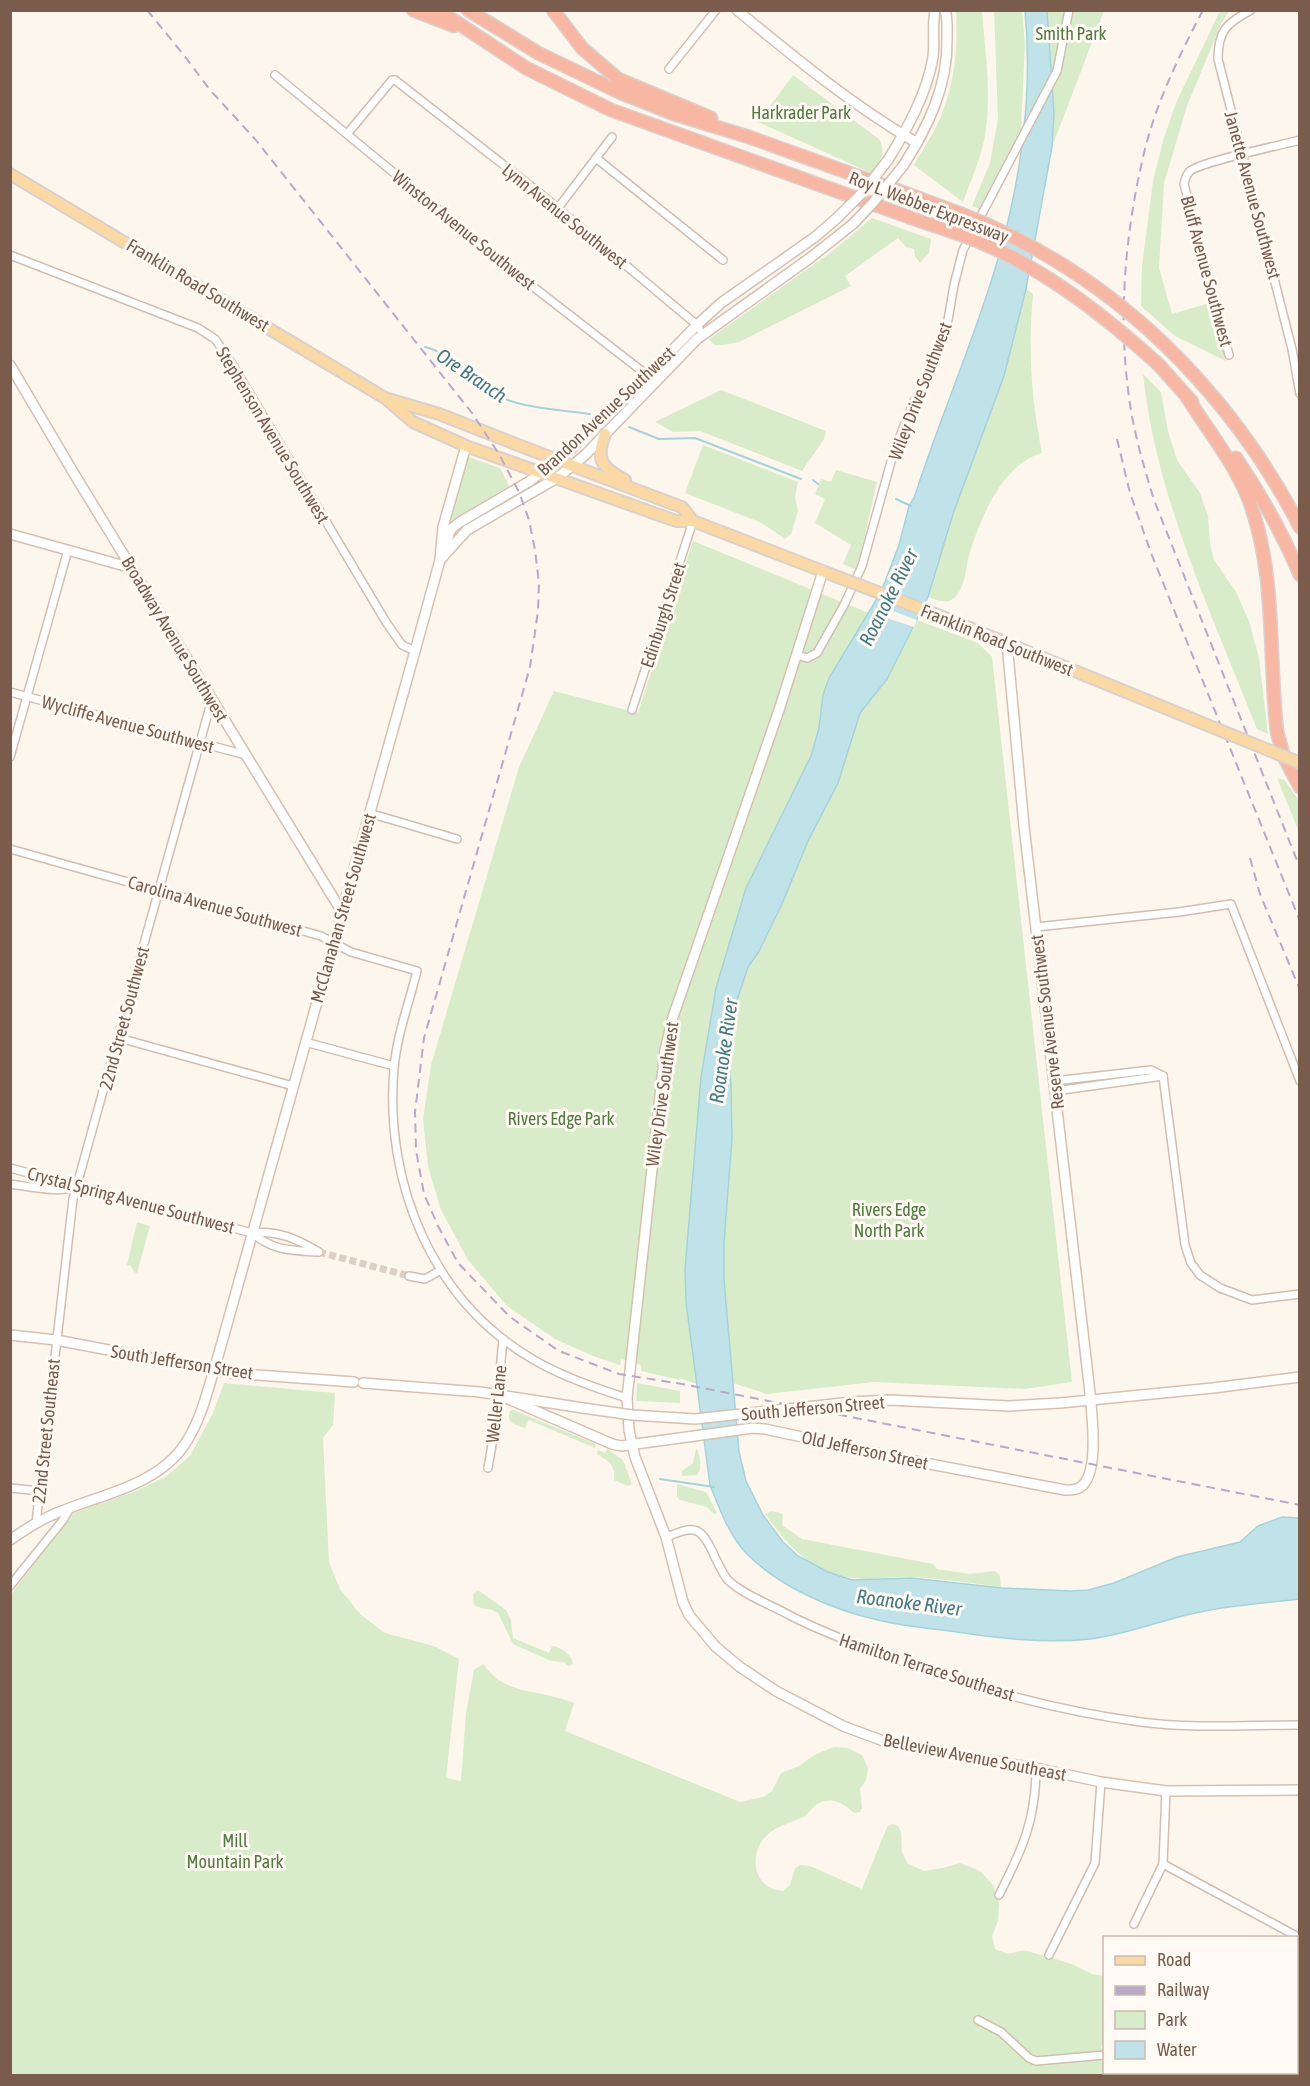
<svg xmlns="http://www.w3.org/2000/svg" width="1310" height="2086" viewBox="0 0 1310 2086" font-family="'Asap Condensed',sans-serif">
	<rect width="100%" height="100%" fill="#fdf6ec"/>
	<g fill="#d8ecc9">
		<path d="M956 11H982C985 51 992 95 985 136 981 158 971 180 963 202L914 165C923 149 934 133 941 116 955 82 958 47 956 11Z"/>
		<path d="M994 11H1022L1025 44 1021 129 979 209 972 206 990 163 998 119Z"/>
		<path d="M1047 11H1104L1052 147 1054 112Z"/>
		<path d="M1220 11H1229L1221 24 1187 106 1164 183 1159 268 1172 314 1209 303 1226 361 1175 336 1141 306 1142 266 1153 181 1163 141 1176 103Z"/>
		<path d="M793 75 879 139C887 153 880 162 871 173L758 122Z"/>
		<path d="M872 218 931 239 929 253 920 263 915 256 914 249 906 247 898 238 845 276 851 286 739 342 723 345H714L709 339 830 253Z"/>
		<path d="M1026 289 1033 294C1028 350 1031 398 1042 453 1036 455 1030 457 1025 461 996 479 977 527 968 559 966 571 964 590 954 598 947 605 937 600 928 597L953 514 1004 376Z"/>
		<path d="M1143 374 1161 392 1168 431 1177 460 1200 493 1208 516 1210 543 1214 560 1236 592 1249 621 1259 658 1268 734 1257 729C1212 614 1156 498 1143 374Z"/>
		<path d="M721 390 826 431 824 439 802 471 700 431 673 432 655 422Z"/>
		<path d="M703 445 798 482 795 497 798 511 791 534 785 539 762 523 685 493Z"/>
		<path d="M468 457 500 468 509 486 451 521Z"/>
		<path d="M836 470 877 482 857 570 843 564 851 545 815 523 825 499 815 494 821 479 831 482Z"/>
		<path d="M693 541 869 613 823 695 819 728 811 756 746 888 685 1269 686 1302 697 1384 679 1378 680 1380 641 1371V1365L621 1359 620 1365 593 1356 555 1339 507 1306 468 1260 441 1210 428 1166 423 1119 431 1065 519 767 554 691 638 713Z"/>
		<path d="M917 620 978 643 992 657 1072 1382 1025 1389 874 1382 767 1394 733 1383 724 1280V1243L732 1138 731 1085 728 1053 733 1012 748 967 758 953 782 904 808 841 838 783 860 713 887 679Z"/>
		<path d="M1277 778 1284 780 1299 800V832Z"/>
		<path d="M137 1222 150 1226 137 1273 134 1272 131 1266 127 1265Z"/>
		<path d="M224 1383 335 1393 333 1425 323 1438 329 1562 340 1589 360 1614 385 1633 434 1646 459 1659 446 1778 461 1781 466 1713 474 1670 483 1664C488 1670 494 1677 500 1681 523 1694 551 1693 574 1703L565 1731 740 1802 763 1797 772 1791 781 1773 799 1766 814 1755 834 1747 848 1748 862 1755 868 1768 866 1780 860 1789 862 1808 860 1812 854 1813C843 1803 832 1796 817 1804 812 1807 809 1814 803 1817 791 1823 777 1825 766 1836 748 1855 753 1889 783 1891L790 1885 795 1868 801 1865 810 1866 862 1889 887 1827 892 1824 898 1826 901 1832 902 1852 908 1864 924 1871 943 1868 960 1863 980 1871 994 1886 999 1903 998 1921 992 1936 995 1949 1008 1954 1024 1950 1072 1964 1092 1974 1104 1976V2040L1101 2047 1104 2056V2072L1111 2073 1112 2075H11L10 1596 72 1514 138 1490 165 1477 190 1456 213 1413Z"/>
		<path d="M637 1383 680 1391V1403L636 1401Z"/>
		<path d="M513 1410 596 1444 595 1448 529 1420 525 1428C517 1425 505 1424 510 1411Z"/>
		<path d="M607 1449 623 1460 632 1484 628 1486 614 1480C616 1464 608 1461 597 1454L598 1450 605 1453Z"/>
		<path d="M696 1449H697C700 1457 703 1467 697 1475L682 1476V1471L693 1463Z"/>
		<path d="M677 1484 706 1492 717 1513 714 1514 707 1507 680 1500 677 1497Z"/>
		<path d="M772 1511 783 1514 782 1525 802 1539 933 1564 937 1569 970 1574 995 1571 1000 1576 1001 1587C972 1583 942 1579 913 1577 893 1576 872 1581 853 1578 811 1573 788 1545 765 1514Z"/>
		<path d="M478 1590 506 1610 511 1620 513 1638 549 1653 552 1646C560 1646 573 1656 573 1664L569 1666 563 1662 551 1661 513 1644 498 1613C490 1607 481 1610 474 1605L473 1594Z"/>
	</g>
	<path fill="#bfe3e8" stroke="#a5d3da" stroke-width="1.5" d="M1025 11H1047L1054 113 1052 147 1026 289 1004 376 953 514 928 597 887 679 860 713 838 783 808 841 782 904 758 953 748 967 733 1012 728 1053 731 1085 732 1138 724 1243V1280L739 1452 746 1481 763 1515 783 1542 798 1556 828 1572 852 1580 911 1578 1002 1588 1071 1591 1088 1590 1114 1583 1177 1557 1240 1542 1258 1526 1282 1517 1299 1518V1599C1268 1603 1236 1605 1205 1611 1166 1618 1130 1634 1090 1639 1044 1644 996 1638 950 1631 926 1628 902 1626 878 1620 833 1610 779 1587 746 1553 729 1535 719 1508 710 1485L686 1302 685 1269 701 1077 716 988 746 888 811 756 819 728 823 695 829 678 881 592 899 545 909 506 914 498C937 427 966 359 989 288 1018 200 1034 103 1025 11Z"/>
	<path fill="#fdf6ec" d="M879 606 917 620 914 627 874 614Z"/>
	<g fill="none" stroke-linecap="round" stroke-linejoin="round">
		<g stroke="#a5d3da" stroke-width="2">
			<path d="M425 347C449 352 466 376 486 389 514 409 556 409 590 414"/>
			<path d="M629 427 659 439 695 438 801 479"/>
			<path d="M813 480 818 484"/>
			<path d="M896 499 911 506"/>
			<path d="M660 1479 714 1487"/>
		</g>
		<path stroke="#dcd0c4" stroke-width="7" stroke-dasharray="7 3.5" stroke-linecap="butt" d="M319 1252 409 1276"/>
		<g stroke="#d1beb0" stroke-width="10">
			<g id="street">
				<path d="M1251 10C1227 23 1218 30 1218 59L1292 349 1300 394"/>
				<path d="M669 69 716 10"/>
				<path d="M275 75 518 275 656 382"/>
				<path d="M348 133 392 80H395L542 195 697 325 699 329"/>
				<path d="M596 158 723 260"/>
				<path d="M558 208 612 137"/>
				<path d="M10 255 198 328 215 339 231 362 386 622 402 645 415 651"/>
				<path d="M1229 355 1184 184C1185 179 1186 175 1190 171 1203 161 1278 146 1300 140"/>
				<path d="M797 655 807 658 817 653 844 605 862 566 894 451 914 401 925 387 948 320 954 285 963 250 1057 71 1069 10"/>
				<path d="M10 692 246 755"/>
				<path d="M632 710 693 521"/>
				<path d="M10 757 68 550"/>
				<path d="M369 813 457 839"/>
				<path d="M10 849 321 936 351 952 417 971C409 1003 397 1035 394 1068 384 1183 432 1301 534 1360 563 1377 595 1388 627 1398"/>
				<path d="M1036 927 1179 912 1231 904 1300 1081"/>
				<path d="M119 1038 293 1086"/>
				<path d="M305 1042 394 1066"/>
				<path d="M1163 1076 1185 1245 1191 1263 1200 1275 1220 1288 1252 1300 1300 1294"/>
				<path d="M1054 1081 1151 1070 1163 1076"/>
				<path d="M1055 1091 1163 1076"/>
				<path d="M10 1168 252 1233C278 1230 297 1239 319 1252"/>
				<path d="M10 1184C27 1186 64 1195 77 1185"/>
				<path d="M252 1233C274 1251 289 1250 316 1252"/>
				<path d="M409 1276 425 1279 441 1270"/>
				<path d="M488 1468 495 1427 503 1339"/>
				<path d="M10 1488 40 1491"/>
				<path d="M36 1523 73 1199 212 699"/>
				<path d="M666 1537C676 1534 687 1527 697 1531 710 1537 717 1568 728 1580 742 1594 773 1606 791 1616 826 1634 863 1647 900 1661 978 1689 1059 1711 1141 1722 1193 1729 1247 1725 1300 1725"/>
				<path d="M10 1586 63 1520 70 1508"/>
				<path d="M1163 1864 1300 1938"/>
				<path d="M999 1895C1022 1850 1036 1820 1036 1768"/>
				<path d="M1134 1924 1163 1864 1166 1791"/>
				<path d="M1049 1955 1095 1863 1101 1782"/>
				<path d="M978 2020 1001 2032 1029 2058 1036 2061 1104 2055"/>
				<path d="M1176 2072 1180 2076"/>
				<path d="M1232 2072 1238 2076"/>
			</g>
		</g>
		<g stroke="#d6c0b0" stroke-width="12">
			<g id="secondary">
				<path d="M737 10C795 58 852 105 917 143"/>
				<path d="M888 160C907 129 927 94 933 57 935 42 932 26 935 10"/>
				<path d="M903 166C928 127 948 86 947 39 947 29 948 19 945 10"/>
				<path d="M10 365 73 472 342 912"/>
				<path d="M10 534 132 568"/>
				<path d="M445 546 451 529 460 522 530 481 557 460 573 447 610 408 648 375 697 325 721 303 815 237 837 218"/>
				<path d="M440 560 467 530 557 478 585 455 697 339 810 258 853 224"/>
				<path d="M823 571 779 710 673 1017 665 1050 627 1398 629 1430 635 1457 666 1537 683 1602 689 1615 716 1647 740 1667 776 1691 843 1726 886 1742 926 1750 1036 1768 1101 1782 1166 1791 1300 1790"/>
				<path d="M10 1335 56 1340 230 1373 354 1382"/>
				<path d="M363 1383 480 1392 583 1408"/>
				<path d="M497 1394 612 1444 621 1446 753 1428 765 1429 904 1459 1065 1490C1072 1490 1078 1490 1083 1485 1100 1468 1091 1407 1089 1384L1024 826 1007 643"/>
				<path d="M1060 1403 1213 1388 1300 1377"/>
				<path d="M10 1540C23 1531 36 1522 50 1516 95 1495 156 1488 185 1444 203 1417 209 1384 219 1353L415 651 440 560 443 527 466 446"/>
			</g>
		</g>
		<g stroke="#dad1cd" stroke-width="14">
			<g id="primary">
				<path d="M10 174 385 398 413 422 466 446 676 521H693L843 579"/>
				<path d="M388 399 439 414 557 460 668 502 682 507 693 521"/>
				<path d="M605 434C595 460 602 468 625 480"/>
				<path d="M930 612 1092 678"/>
			</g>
		</g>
		<g stroke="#dad1cd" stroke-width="15">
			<g id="highway">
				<path d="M413 10 454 26"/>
				<path d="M438 10 526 68 611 110 909 217"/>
				<path d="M468 10 538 53 621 93 674 114 749 137 916 197"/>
				<path d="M553 10 582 48 618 79 711 118"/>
				<path d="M1163 343C1219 397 1264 457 1300 527"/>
				<path d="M1159 365 1192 402"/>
				<path d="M1187 397C1207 429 1232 460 1247 495 1277 570 1268 653 1277 732L1284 757 1300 787"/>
				<path d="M1236 458C1261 495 1283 534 1300 575"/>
			</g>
		</g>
		<use href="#street" stroke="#fff" stroke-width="7"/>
		<use href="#secondary" stroke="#fff" stroke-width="9"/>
		<use href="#primary" stroke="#fbd9a5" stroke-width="10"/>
		<use href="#highway" stroke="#f7b7a3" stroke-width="12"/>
		<g stroke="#b9a8c9" stroke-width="2" stroke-dasharray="9 6" stroke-linecap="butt">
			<path d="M147 10 183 54 210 90 255 139 472 413 499 454 519 492 529 520 535 550 539 583 538 611 530 667 424 1038 415 1112 416 1150 424 1194 438 1226 458 1263 510 1317 559 1351 619 1374 682 1384 1300 1505"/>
			<path d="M1203 10C1180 54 1157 101 1145 149 1126 226 1118 311 1128 389 1132 427 1143 464 1154 500L1300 868"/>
			<path d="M1117 439 1130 493 1151 553 1300 921"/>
			<path d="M1250 858 1260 894 1300 990"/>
		</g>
		<g stroke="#d6c0b0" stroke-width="12" stroke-linecap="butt">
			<g id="secondary-bridge">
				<path d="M837 218 862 193 888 160"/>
				<path d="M853 224 872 204 903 166"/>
				<path d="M583 1408 632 1415 695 1419 852 1402 890 1400 1009 1406 1060 1403"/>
			</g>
		</g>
		<g stroke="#dad1cd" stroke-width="14" stroke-linecap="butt">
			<g id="primary-bridge">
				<path d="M843 579 930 612"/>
				<path d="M1092 678 1300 763"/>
			</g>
		</g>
		<g stroke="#dad1cd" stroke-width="15" stroke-linecap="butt">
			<g id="highway-bridge">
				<path d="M916 197C930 203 944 207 959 213 1034 242 1104 287 1163 343"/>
				<path d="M909 217C933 226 959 233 982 243 1048 271 1107 318 1159 365"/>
			</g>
		</g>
		<use href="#secondary-bridge" stroke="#fff" stroke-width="9"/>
		<use href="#primary-bridge" stroke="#fbd9a5" stroke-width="10"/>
		<use href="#highway-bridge" stroke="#f7b7a3" stroke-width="12"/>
	</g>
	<g text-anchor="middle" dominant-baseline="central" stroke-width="6" stroke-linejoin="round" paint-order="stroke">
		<g font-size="18" fill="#537a41" stroke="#fffaf3">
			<text x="1071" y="33">Smith Park</text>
			<text x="801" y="112">Harkrader Park</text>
			<text x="561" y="1118">Rivers Edge Park</text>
			<text x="889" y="1209">Rivers Edge<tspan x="889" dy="21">North Park</tspan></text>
			<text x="235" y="1840">Mill<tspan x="235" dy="21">Mountain Park</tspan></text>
		</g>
		<g font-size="18" fill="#7a5c4d" stroke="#fffaf3">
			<text transform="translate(1253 195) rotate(75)">Janette Avenue Southwest</text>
			<text transform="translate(929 207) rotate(21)">Roy L. Webber Expressway</text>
			<text transform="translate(565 216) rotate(39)">Lynn Avenue Southwest</text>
			<text transform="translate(464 230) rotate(39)">Winston Avenue Southwest</text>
			<text transform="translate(1207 271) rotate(75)">Bluff Avenue Southwest</text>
			<text transform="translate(198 285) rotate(31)">Franklin Road Southwest</text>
			<text transform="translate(920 391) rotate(-69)">Wiley Drive Southwest</text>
			<text transform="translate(606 411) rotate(-43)">Brandon Avenue Southwest</text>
			<text transform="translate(273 435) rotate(59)">Stephenson Avenue Southwest</text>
			<text transform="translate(663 615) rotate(-72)">Edinburgh Street</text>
			<text transform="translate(175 639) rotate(59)">Broadway Avenue Southwest</text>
			<text transform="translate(997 640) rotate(22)">Franklin Road Southwest</text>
			<text transform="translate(128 724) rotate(15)">Wycliffe Avenue Southwest</text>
			<text transform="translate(215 906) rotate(16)">Carolina Avenue Southwest</text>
			<text transform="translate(343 908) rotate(-74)">McClanahan Street Southwest</text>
			<text transform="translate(124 1018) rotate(-75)">22nd Street Southwest</text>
			<text transform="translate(1047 1022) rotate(-97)">Reserve Avenue Southwest</text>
			<text transform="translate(662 1094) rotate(-82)">Wiley Drive Southwest</text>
			<text transform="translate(131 1200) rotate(15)">Crystal Spring Avenue Southwest</text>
			<text transform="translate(182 1362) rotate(9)">South Jefferson Street</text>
			<text transform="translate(496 1404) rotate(-84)">Weller Lane</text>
			<text transform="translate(813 1408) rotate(-5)">South Jefferson Street</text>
			<text transform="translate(46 1431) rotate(-84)">22nd Street Southeast</text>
			<text transform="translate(865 1450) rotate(12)">Old Jefferson Street</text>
			<text transform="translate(927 1667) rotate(18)">Hamilton Terrace Southeast</text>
			<text transform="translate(975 1757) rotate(11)">Belleview Avenue Southeast</text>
		</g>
		<g font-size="20" font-style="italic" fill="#437c86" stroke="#fffaf3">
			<text transform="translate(472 375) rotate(34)">Ore Branch</text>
			<text transform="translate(888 597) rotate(-63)">Roanoke River</text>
			<text transform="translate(723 1051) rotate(-82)">Roanoke River</text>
			<text transform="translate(909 1602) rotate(7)">Roanoke River</text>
		</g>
	</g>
	<rect width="1310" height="2086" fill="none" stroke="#7a5c4d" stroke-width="24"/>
	<rect x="1103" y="1936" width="195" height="138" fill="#fffaf3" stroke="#cabbb1" stroke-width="1.5"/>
	<rect x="1115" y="1956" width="30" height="9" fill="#fbd9a5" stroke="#cabbb1" stroke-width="1.5"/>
	<text x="1157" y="1966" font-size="18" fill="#7a5c4d">Road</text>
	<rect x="1115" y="1986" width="30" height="9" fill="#b9a8c9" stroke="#cabbb1" stroke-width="1.5"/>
	<text x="1157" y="1996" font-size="18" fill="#7a5c4d">Railway</text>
	<rect x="1115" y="2011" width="30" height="18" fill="#d8ecc9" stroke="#cabbb1" stroke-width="1.5"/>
	<text x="1157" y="2026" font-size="18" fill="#7a5c4d">Park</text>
	<rect x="1115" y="2041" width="30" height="18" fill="#bfe3e8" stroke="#cabbb1" stroke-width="1.5"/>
	<text x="1157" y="2056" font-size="18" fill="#7a5c4d">Water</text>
</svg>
